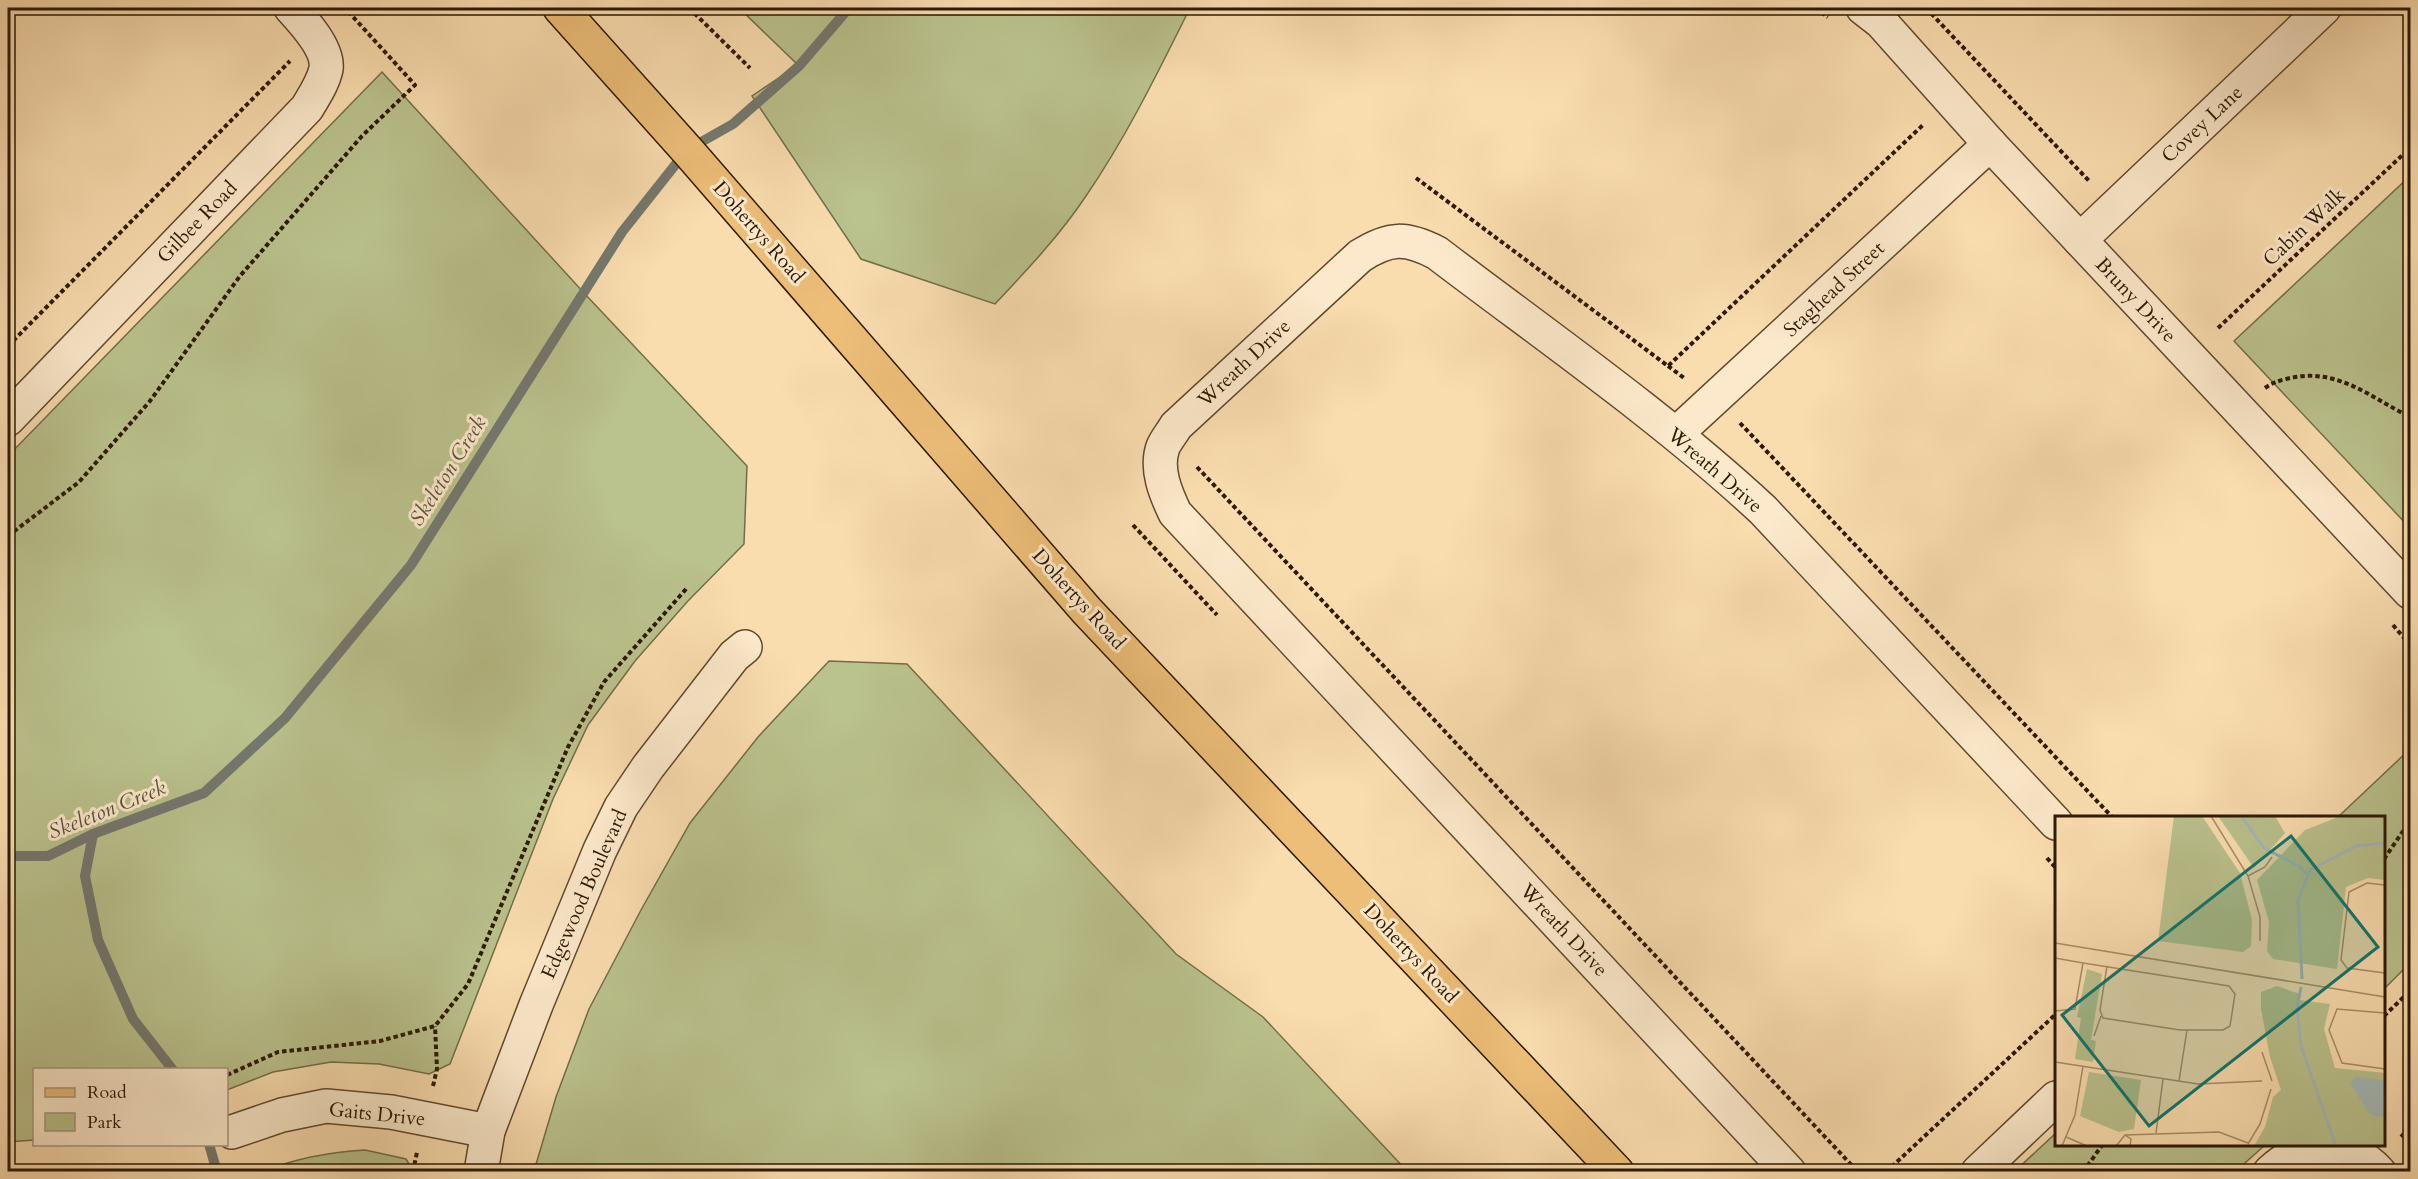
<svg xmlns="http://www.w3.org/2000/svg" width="2418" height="1179" viewBox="0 0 2418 1179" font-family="Cardo,serif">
	<rect width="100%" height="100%" fill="#faddaf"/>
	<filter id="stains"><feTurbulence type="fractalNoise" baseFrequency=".00333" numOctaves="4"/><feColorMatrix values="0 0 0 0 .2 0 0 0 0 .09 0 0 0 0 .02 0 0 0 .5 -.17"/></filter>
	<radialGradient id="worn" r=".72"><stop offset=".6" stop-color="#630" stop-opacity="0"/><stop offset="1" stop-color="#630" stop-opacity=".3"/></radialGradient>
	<g fill="#bac28d" stroke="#736e48" stroke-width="1.5">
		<path d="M739 8H1190C1158 72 1127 136 1086 196 1060 235 1027 270 995 304L861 259 752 96 798 65Z"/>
		<path d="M382 72 584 293 747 466 744 544 687 602 635 661 588 725 553 799 450 1064 429 1074 379 1064 331 1062 273 1072 227 1090 226 1070H34V1140L8 1142V456Z"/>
		<path d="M2410 176V528L2234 341Z"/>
		<path d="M829 661 907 664 1176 954 1263 1017 1406 1170 534 1171 556 1097 589 1009 641 910 690 823 758 737Z"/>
		<path d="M2410 749V963L2384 989V818L2338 817Z"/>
		<path d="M2056 1133V1144L2265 1145 2236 1171H2015Z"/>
		<path d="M365 1150 406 1159 413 1171H264C297 1158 329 1152 365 1150Z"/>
	</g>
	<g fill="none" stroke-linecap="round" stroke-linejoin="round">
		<g stroke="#74786f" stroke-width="10">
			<path d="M93 834 85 876 98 940 133 1019 173 1070"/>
			<path d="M8 856H48L93 834 204 793 285 718 411 565 622 232 687 150 733 124 799 66 849 8"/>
			<path d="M209 1144 217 1172"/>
		</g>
		<g stroke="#604a2d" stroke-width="36">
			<g id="minor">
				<path d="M1863 8 1881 22 1990 144 2410 592"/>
				<path d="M2080 240 2324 8"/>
				<path d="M8 419 307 108C314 96 323 83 326 69 329 49 303 21 291 8"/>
				<path d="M1676 434 1990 144"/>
				<path d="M232 1132 282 1115 326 1106 391 1112 488 1131"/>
				<path d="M481 1172 488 1131 536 1005 600 850 621 807 648 767 734 656 745 647"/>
				<path d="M1789 1172 1175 513C1166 494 1155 469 1163 447 1166 440 1172 433 1176 426L1360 256C1390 237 1406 237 1437 253 1546 336 1663 417 1763 510L2056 823"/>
				<path d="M1978 1172 2056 1098"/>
				<path d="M2270 1172C2303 1141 2347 1138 2379 1172"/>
			</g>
		</g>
		<g stroke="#2c1902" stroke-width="36">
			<path id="major" d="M560 8 687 150 1087 611 1617 1172"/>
		</g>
		<g stroke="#2c1902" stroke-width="4" stroke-dasharray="4.5 3" stroke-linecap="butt">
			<path d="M689 8 750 68"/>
			<path d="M1815 8 1828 17"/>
			<path d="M1926 8 2090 182"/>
			<path d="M1416 178 1668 366 1924 124"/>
			<path d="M2218 328 2410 148"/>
			<path d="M8 346 290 61"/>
			<path d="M1668 366 1684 378"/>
			<path d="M2265 388C2272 383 2278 381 2286 379 2336 366 2368 396 2410 417"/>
			<path d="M1740 423 2113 818"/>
			<path d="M1197 467 1858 1172"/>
			<path d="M1133 525 1217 615"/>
			<path d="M8 536 79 482 150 401 240 276 362 136 415 85 345 8"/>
			<path d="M2393 625 2410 645"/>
			<path d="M2047 858 2056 868"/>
			<path d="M2384 859 2410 821"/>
			<path d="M2384 1016 2410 991"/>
			<path d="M227 1075 278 1052 380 1041 435 1026 468 984 568 747 604 682 687 588"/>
			<path d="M433 1086 437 1069 435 1026"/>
			<path d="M2401 1134 2410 1143"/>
			<path d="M413 1172 417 1152"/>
			<path d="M1886 1172 2056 1014"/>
			<path d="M2083 1172 2103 1144"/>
		</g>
		<use href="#minor" stroke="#fce9cb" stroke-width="33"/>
		<use href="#major" stroke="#edbe78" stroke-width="33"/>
	</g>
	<g text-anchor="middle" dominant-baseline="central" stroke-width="6" stroke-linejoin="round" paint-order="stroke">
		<g font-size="20" fill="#2c1902" stroke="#fce9cb">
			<text transform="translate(2202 124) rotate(-43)">Covey Lane</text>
			<text transform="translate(197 222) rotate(-46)">Gilbee Road</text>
			<text transform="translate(2304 227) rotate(-43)">Cabin Walk</text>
			<text transform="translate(759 232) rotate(49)">Dohertys Road</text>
			<text transform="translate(1834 289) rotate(-43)">Staghead Street</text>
			<text transform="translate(2136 300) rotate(47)">Bruny Drive</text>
			<text transform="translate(1244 363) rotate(-43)">Wreath Drive</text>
			<text transform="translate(1715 470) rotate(41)">Wreath Drive</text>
			<text transform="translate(1079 599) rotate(48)">Dohertys Road</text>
			<text transform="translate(584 894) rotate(-66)">Edgewood Boulevard</text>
			<text transform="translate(1564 930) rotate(47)">Wreath Drive</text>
			<text transform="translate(1411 953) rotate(47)">Dohertys Road</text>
			<text transform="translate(377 1114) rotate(6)">Gaits Drive</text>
		</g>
		<g font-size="21" font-style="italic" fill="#565141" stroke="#fce9cb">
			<text transform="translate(448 471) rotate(-58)">Skeleton Creek</text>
			<text transform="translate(107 810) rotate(-22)">Skeleton Creek</text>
		</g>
	</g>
	<g transform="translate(2055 816)">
		<rect width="330" height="330" fill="#faddaf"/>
		<path d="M119 0H147L185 57 197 104 196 130 188 136 103 125ZM163 0H220L230 17 199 52ZM286 0H330V64L313 62 291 71 282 153 218 143 212 135 214 106 202 64 250 14ZM32 153 47 158 36 224 41 225 38 246 20 243 26 202 22 201ZM222 170 245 178 243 184 275 188 269 213 280 252 330 257V330H199L210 311 218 281 226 274 215 241 206 193V176ZM34 256 86 264 79 313 64 316 25 300Z" fill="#bac28d"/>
		<path d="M300 260 330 265V300L322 301 314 297 295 267Z" fill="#a4b8b7"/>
		<path fill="none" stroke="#a4b8b7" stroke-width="3" d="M186 0 209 32 244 50 253 59M247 163 243 84 255 54 301 30 330 27M246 171 242 192 246 230 281 330"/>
		<path fill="none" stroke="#a88f6a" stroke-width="1.5" d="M156 0 193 60 205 101V125M193 60 210 51 217 41M330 69 312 67 294 76 286 144 292 152 330 157M0 127 330 181M0 142 28 147 174 170 180 178 175 210 168 214H125L48 202 45 194 52 150M0 195 20 193 28 147M330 197 282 193 274 214 287 247 330 253M39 220 46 200M207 236 217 265M0 246 143 268 207 265M124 265 132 214M101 317 108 263M70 319 164 316 193 327M11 321 32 330M193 328 205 308 216 273M7 330 20 299 28 250M61 330 70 319 76 323 75 330"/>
		<path fill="#0f766e" fill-opacity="0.15" stroke="#0f766e" stroke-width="3" d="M236 20 323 131 94 310 7 199Z"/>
		<rect width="330" height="330" fill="none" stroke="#2c1902" stroke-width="3"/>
	</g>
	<rect width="2418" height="1179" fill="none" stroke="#faddaf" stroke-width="30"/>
	<rect x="9" y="9" width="2400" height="1161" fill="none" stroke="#2c1902" stroke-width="3"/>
	<rect x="15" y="15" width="2388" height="1149" fill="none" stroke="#2c1902" stroke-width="1.5"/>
	<rect x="33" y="1068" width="195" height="78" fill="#fce9cb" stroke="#a9967b" stroke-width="1.5"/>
	<rect x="45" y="1088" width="30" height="9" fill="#edbe78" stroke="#a9967b" stroke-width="1.5"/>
	<text x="87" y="1098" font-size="18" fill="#2c1902">Road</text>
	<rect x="45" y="1113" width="30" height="18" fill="#bac28d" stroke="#a9967b" stroke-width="1.5"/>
	<text x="87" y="1128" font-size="18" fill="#2c1902">Park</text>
	<rect width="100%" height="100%" filter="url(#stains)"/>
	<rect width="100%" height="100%" fill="url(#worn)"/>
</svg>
